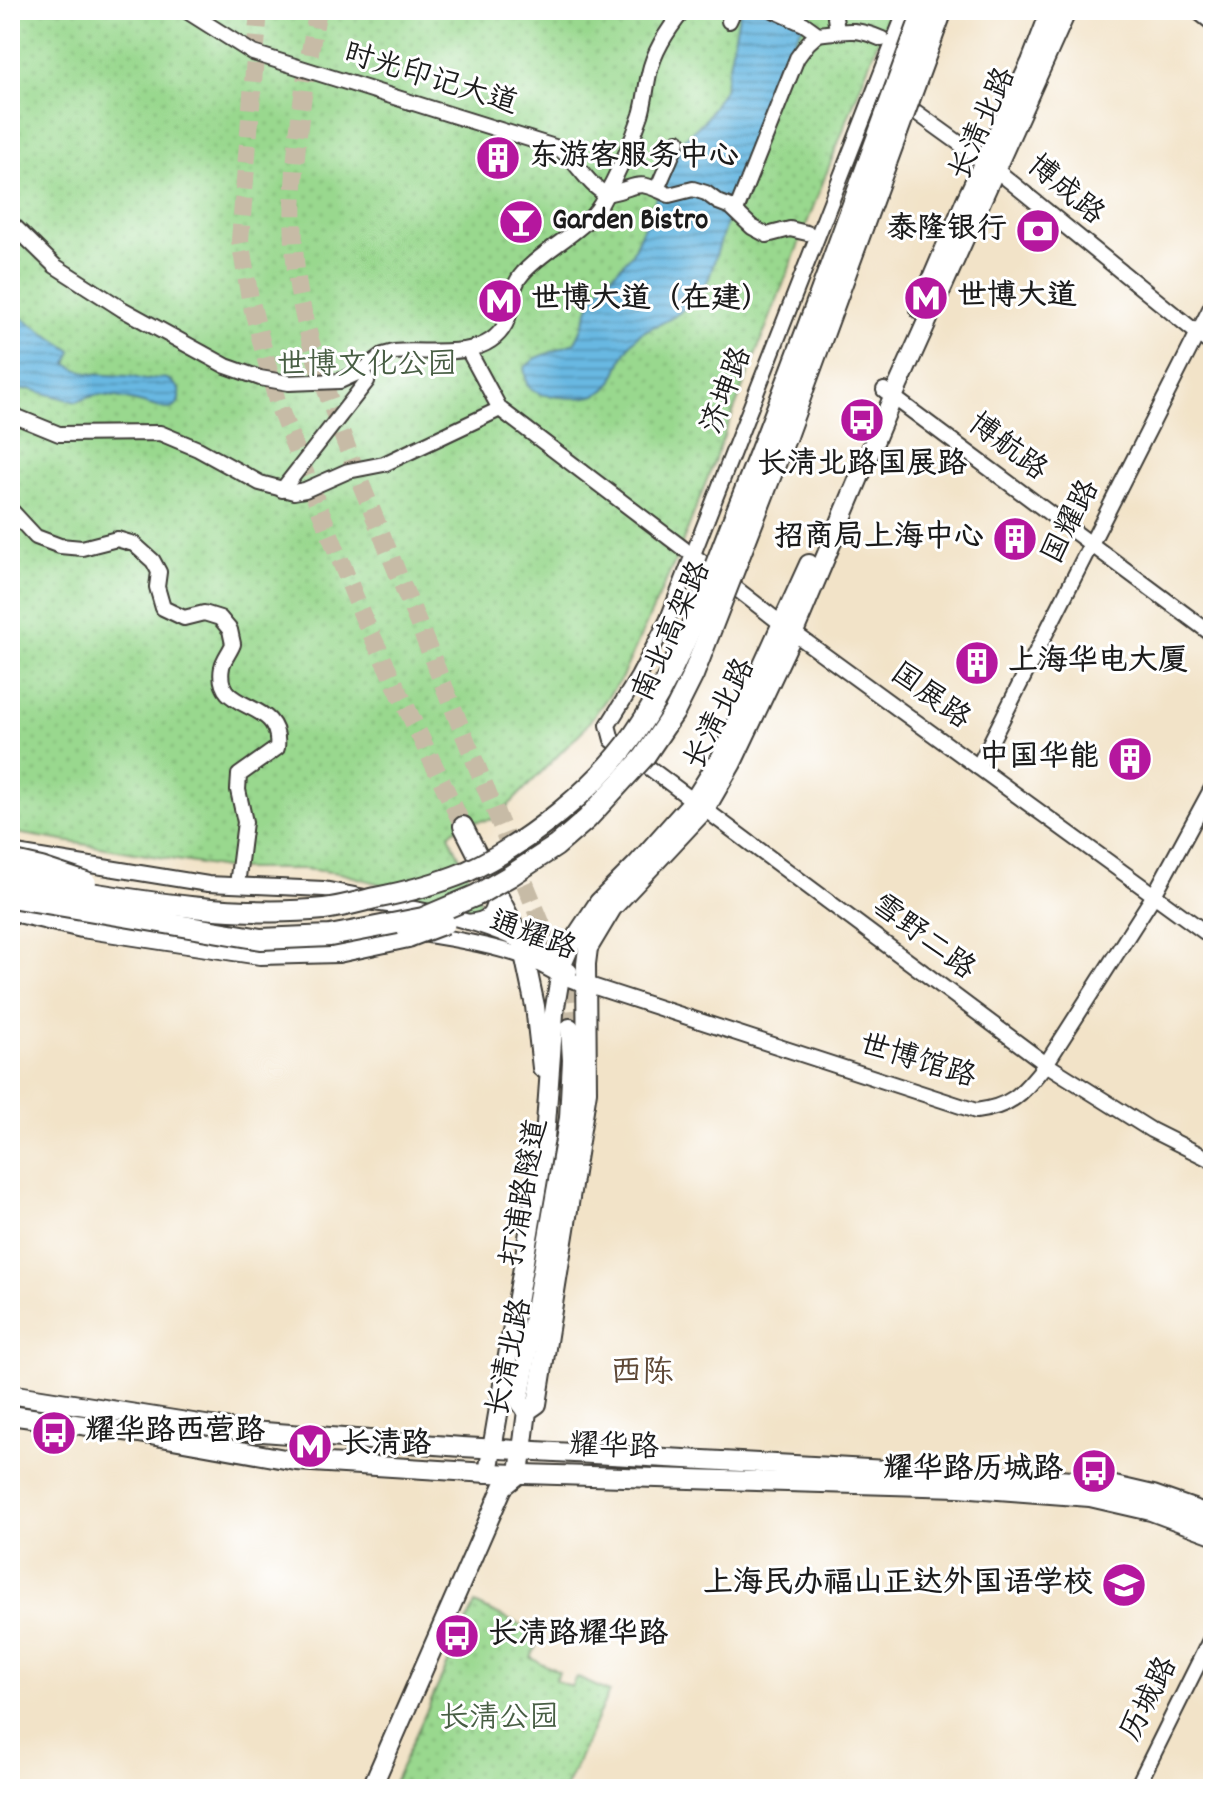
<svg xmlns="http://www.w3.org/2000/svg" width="1223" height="1799" viewBox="0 0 1223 1799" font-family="Dekko,'LXGW WenKai TC',sans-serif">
	<defs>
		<pattern id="park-dots" width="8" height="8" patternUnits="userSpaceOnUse" patternTransform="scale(2)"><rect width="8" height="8" fill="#99d88e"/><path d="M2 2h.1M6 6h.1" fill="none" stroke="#83b97a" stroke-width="1.8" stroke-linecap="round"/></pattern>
		<pattern id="water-rules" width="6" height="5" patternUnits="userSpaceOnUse" patternTransform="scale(2)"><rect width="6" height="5" fill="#67b8e2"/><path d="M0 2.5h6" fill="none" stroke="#5495b6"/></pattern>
	</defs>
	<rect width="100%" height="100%" fill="#fff"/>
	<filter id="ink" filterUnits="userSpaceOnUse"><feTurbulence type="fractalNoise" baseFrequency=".0125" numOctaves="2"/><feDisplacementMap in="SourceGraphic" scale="16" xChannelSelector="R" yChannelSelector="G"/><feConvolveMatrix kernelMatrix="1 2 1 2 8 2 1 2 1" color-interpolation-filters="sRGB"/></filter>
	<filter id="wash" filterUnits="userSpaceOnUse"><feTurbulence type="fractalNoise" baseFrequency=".006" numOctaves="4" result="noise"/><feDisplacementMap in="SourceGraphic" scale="32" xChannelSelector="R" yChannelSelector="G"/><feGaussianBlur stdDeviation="1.8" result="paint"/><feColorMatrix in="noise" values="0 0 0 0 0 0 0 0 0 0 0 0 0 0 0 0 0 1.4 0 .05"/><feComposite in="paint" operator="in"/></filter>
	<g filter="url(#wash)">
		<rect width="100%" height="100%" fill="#f2e3c8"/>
		<g fill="url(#park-dots)" stroke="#5a7a55" stroke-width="2">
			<path d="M10 10H890L676 559 621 679 583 730 495 819 472 822 454 830 449 835 481 903 477 911 340 873 303 869H230L10 832Z"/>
			<path d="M475 1604 541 1635 531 1658 559 1672 556 1680 571 1687 576 1677 609 1692 565 1789H391Z"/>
		</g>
		<g fill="url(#water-rules)" stroke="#426a7f" stroke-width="2">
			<path d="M740 10H812L770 83 709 278C699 296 685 311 666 321 657 326 647 328 639 335 607 364 628 405 560 397 546 396 537 395 527 385L524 368 536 358 574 343C584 329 586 311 594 296 604 279 621 269 632 253L681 142 705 120 724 89Z"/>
			<path d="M10 310 72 351 67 364C93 379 101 373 128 376 134 376 141 380 146 380 163 379 165 373 179 389 183 422 154 405 139 402 127 399 112 396 101 395 92 395 84 399 76 402L29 389 10 391Z"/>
		</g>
	</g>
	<g filter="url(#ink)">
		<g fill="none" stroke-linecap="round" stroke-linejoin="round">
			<g stroke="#c7bba6" stroke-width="18" stroke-dasharray="18 9" stroke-linecap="butt">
				<path d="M259 10 240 240 250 299 278 405 363 617 463 826"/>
				<path d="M318 10C300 98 283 214 301 303 313 360 336 417 356 472L565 981 570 1028"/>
			</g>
			<g stroke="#3c3a36" stroke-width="18">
				<g id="minor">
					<path d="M185 10 253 53 558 148C577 160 586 184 606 194 640 188 632 177 669 195L693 189 706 193 718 202 731 207 752 227 767 235 790 229 807 233"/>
					<path d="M773 10 804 24 818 34C845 31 855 27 882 39"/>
					<path d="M834 10 837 31"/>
					<path d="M906 10 667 621 638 677 608 725 612 740 1046 1064 1151 1130 1213 1161"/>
					<path d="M729 21 734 10"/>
					<path d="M902 102 995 169 1213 346"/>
					<path d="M657 189 678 141"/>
					<path d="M736 211 797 58 808 43 818 34"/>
					<path d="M10 222 55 266 122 309 226 366 260 378 289 383 340 381 362 371 383 355 394 352C430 348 491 364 508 318 514 301 510 287 523 273 544 249 585 231 601 204 616 177 631 145 641 115 645 102 646 87 649 74 654 50 669 28 684 10"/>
					<path d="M468 350 500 409 684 549"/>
					<path d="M884 390 1213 635"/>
					<path d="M10 414 59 434 160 433 198 449 260 483 294 492 305 490 348 471 384 464 500 409"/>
					<path d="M282 490 367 381 362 371"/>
					<path d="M10 509 36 537 60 546 82 548 117 539 134 544 153 561 159 572 157 587 163 608 184 618 204 613 220 618 230 630 233 644C230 652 223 660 222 667 213 716 283 696 277 748L239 775 238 790 245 822 237 885"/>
					<path d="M693 555 783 625 1213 938"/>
					<path d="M978 767 1213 303"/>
					<path d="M10 852 208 884 324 889 370 898"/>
					<path d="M373 903C438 910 518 930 570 971"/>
					<path d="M468 922C492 919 492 914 496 892"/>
					<path d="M422 934C456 939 490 945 522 956 545 965 561 980 586 984L976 1111C1014 1106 1022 1093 1046 1064L1154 895 1213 786"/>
					<path d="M1136 1789 1213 1634"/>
				</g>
			</g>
			<g stroke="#3c3a36" stroke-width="22">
				<g id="major">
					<path d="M1199 10 1213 21"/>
					<path d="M919 309 965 202 1031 62 1051 10"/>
					<path d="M463 826 521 940 535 1006 542 1068"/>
					<path d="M10 1394 237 1430 462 1447 1093 1481 1153 1495 1213 1516"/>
					<path d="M527 1411 519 1401 569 1118 572 1060 570 1028"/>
					<path d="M10 1415 139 1433 296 1461 488 1473 959 1487 1090 1497 1151 1511 1213 1534"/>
					<path d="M488 1473 545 1138 554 1013 562 965 571 944 599 902 637 864 694 800 721 757 809 564"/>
					<path d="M371 1789 503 1487 519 1474 527 1411 537 1404 587 1091 586 964 588 948 612 908 706 808 732 763 794 632 893 397 1067 10"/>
				</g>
			</g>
			<g stroke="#3c3a36" stroke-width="24">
				<path id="highway" d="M10 910 82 927 260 954 338 952 408 937"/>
			</g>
			<use href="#minor" stroke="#fff" stroke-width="14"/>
			<use href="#major" stroke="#fff" stroke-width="18"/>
			<use href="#highway" stroke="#fff" stroke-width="20"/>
			<g stroke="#3c3a36" stroke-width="24" stroke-linecap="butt">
				<g id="highway-bridge">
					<path d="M10 861 41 868 86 883"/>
					<path d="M10 880C113 896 220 919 324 909 341 907 358 902 375 898 406 892 437 884 466 872 526 845 598 787 635 733 681 667 706 587 736 513 803 347 862 178 924 10"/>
					<path d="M10 897 261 939 330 936 423 918 477 895 510 876 556 846 587 819 644 757 675 711 693 675 786 436 942 10"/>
					<path d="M408 937 445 923"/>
				</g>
			</g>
			<use href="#highway-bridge" stroke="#fff" stroke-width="20"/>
		</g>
	</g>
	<defs>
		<g id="building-disc" transform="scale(2.3)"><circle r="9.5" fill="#b5179e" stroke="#fff"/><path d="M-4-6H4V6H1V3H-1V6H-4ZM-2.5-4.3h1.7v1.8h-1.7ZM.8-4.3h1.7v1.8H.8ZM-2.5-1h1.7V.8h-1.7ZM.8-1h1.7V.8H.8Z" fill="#fff"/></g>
		<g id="bar-disc" transform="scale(2.3)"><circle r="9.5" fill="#b5179e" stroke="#fff"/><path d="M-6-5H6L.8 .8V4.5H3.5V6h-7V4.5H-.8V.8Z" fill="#fff"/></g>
		<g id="bank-disc" transform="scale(2.3)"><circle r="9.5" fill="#b5179e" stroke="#fff"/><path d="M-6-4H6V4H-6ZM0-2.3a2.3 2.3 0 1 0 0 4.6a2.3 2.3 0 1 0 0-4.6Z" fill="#fff"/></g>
		<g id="metro-disc" transform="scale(2.3)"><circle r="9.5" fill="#b5179e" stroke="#fff"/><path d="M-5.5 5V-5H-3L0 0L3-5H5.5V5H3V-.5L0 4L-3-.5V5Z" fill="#fff"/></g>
		<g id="bus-disc" transform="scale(2.3)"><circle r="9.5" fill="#b5179e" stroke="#fff"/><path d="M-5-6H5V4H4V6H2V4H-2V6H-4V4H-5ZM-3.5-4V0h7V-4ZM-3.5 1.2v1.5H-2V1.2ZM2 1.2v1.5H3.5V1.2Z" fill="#fff"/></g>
		<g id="school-disc" transform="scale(2.3)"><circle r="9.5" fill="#b5179e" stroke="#fff"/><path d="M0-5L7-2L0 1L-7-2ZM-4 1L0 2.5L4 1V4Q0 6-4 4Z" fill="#fff"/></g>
	</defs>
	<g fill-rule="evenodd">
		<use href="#building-disc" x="498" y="158"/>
		<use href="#bar-disc" x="521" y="222"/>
		<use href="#bank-disc" x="1038" y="231"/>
		<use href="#metro-disc" x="926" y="298"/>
		<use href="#metro-disc" x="500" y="301"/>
		<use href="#bus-disc" x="862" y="420"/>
		<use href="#building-disc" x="1015" y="539"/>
		<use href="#building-disc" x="977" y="663"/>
		<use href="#building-disc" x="1130" y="759"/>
		<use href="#bus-disc" x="54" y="1433"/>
		<use href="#metro-disc" x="310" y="1446"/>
		<use href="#bus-disc" x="1094" y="1471"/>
		<use href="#school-disc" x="1124" y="1585"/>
		<use href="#bus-disc" x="457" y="1636"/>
	</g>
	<g text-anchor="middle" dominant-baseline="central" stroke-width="6" stroke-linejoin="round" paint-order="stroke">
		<g font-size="30" fill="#1c1c1c" stroke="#fff">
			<text transform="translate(430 81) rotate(17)">时光印记大道</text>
			<text transform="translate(985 125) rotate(-66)">长清北路</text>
			<text transform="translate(1064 192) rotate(40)">博成路</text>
			<text transform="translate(729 391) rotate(-69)">济坤路</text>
			<text transform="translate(1006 449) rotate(37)">博航路</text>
			<text transform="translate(1073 523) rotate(-63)">国耀路</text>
			<text transform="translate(674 632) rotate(-66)">南北高架路</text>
			<text transform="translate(929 698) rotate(36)">国展路</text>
			<text transform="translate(722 715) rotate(-63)">长清北路</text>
			<text transform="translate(532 938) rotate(20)">通耀路</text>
			<text transform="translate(922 939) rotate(37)">雪野二路</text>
			<text transform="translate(917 1063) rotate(17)">世博馆路</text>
			<text transform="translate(527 1193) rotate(-80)">打浦路隧道</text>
			<text transform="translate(512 1358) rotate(-78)">长清北路</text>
			<text transform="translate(614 1449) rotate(2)">耀华路</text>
			<text transform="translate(1151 1700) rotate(-63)">历城路</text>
		</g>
		<g font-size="30" font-weight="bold" fill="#1c1c1c" stroke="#fff" text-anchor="start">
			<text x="529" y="158">东游客服务中心</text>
			<text x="552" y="222">Garden Bistro</text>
			<text x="1007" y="231" text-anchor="end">泰隆银行</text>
			<text x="957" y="298">世博大道</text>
			<text x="531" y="301">世博大道（在建）</text>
			<text x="862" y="466" text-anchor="middle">长清北路国展路</text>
			<text x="984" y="539" text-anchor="end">招商局上海中心</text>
			<text x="1008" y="663">上海华电大厦</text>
			<text x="1099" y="759" text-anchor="end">中国华能</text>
			<text x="85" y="1433">耀华路西营路</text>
			<text x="341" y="1446">长清路</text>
			<text x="1063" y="1471" text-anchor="end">耀华路历城路</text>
			<text x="1093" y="1585" text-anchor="end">上海民办福山正达外国语学校</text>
			<text x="488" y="1636">长清路耀华路</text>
		</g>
		<g font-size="30" fill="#485e44" stroke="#fff">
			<text x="367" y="367">世博文化公园</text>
			<text x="499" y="1720">长清公园</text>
		</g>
		<g font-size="32" fill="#5e4836" stroke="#fff">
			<text x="642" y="1375">西陈</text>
		</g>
	</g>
	<rect width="1223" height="1799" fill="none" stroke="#fff" stroke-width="40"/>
</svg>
